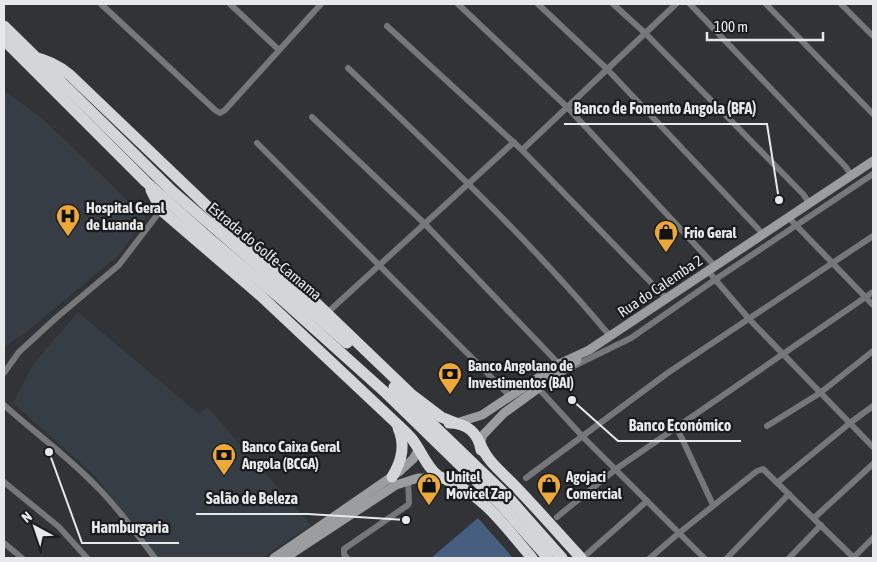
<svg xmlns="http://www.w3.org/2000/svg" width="877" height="562" viewBox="0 0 877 562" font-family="'Asap Condensed',sans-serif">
	<rect width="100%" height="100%" fill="#313336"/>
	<g fill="#373d45">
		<path d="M4 91 43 119 146 218 119 255 24 334 4 347Z"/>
		<path d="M78 312 199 414 207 407 311 525 262 558H159L95 476 13 403 34 363Z"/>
	</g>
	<path fill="#465f80" d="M478 518 513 558H431Z"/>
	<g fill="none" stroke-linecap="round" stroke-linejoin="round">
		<g stroke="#767779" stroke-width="6">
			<path d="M101 4 215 110 220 113 225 110 321 4"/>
			<path d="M230 4 279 50"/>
			<path d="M458 4 567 107 715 266"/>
			<path d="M538 4 607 69 764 235"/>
			<path d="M613 4 645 33 803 194 810 204"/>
			<path d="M690 4 845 166 852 176"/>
			<path d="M766 4 873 114"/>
			<path d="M841 4 873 36"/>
			<path d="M387 26 522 150 666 298"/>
			<path d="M348 68C438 154 530 240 610 336"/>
			<path d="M312 117 424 223 559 364"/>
			<path d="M257 143 511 397"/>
			<path d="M522 150 676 4"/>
			<path d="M789 218 873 305"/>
			<path d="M708 271 749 319 873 447"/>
			<path d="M327 313 514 142"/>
			<path d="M572 367 631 338 716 279 873 174"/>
			<path d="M4 373 19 352 56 318 119 265 161 210"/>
			<path d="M539 389 583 437 704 558"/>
			<path d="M4 405C35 433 70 458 99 489 120 510 137 535 155 558"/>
			<path d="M767 426 820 393 873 351"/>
			<path d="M677 428 713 505"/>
			<path d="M526 478 669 372 873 236"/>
			<path d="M4 482 59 527 87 558"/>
			<path d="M778 482 850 423 873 406"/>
			<path d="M557 517 616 469 873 292"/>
			<path d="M814 518 873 464"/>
			<path d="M4 543 22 558"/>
			<path d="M587 554 647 501"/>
			<path d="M347 558 344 554V549L408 505 409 503 408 480"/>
			<path d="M650 558 679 533 757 471 763 469 854 558"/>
			<path d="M727 558 789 494"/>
			<path d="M789 558 821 525"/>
			<path d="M853 558 873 538"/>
		</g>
		<g stroke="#9c9d9f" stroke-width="9">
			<path d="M456 423 482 415 559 364 589 350 873 161"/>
			<path d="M480 443 483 435 504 413 577 360"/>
			<path d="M274 558 400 471 413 459 418 451"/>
			<path d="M285 558 396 485 418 478H443"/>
		</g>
		<g stroke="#d3d5d9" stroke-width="11">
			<path d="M4 26 172 191 347 343"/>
			<path d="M4 40 146 182 211 240 279 297 387 394"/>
			<path d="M33 57C48 60 58 65 70 75L254 251 311 298 412 395 441 417 456 423"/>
			<path d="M151 190 161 210 261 296 395 422C400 427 407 433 412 439 427 458 433 492 467 475"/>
			<path d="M449 423C466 423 478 432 481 450"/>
			<path d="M480 443C487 462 503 473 516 487 538 510 560 535 581 558"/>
			<path d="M392 477C402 461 406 445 398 428"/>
			<path d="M447 480C486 497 505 527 532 558"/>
			<path d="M508 497 562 558"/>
			<path d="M501 505 548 558"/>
		</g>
		<g stroke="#d3d5d9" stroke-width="11">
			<path d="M394 387 508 497"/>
			<path d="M387 394 501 505"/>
		</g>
	</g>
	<defs>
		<g id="hospital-pin" transform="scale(1.25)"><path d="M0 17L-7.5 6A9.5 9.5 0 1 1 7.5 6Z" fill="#eca93a" stroke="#1a1b1c"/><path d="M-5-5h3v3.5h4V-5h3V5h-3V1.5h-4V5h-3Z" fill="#111"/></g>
		<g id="shop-pin" transform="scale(1.25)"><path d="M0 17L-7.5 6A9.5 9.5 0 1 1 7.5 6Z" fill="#eca93a" stroke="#1a1b1c"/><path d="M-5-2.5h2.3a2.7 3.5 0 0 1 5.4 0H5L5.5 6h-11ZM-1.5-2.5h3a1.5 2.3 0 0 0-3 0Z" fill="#111"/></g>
		<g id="bank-pin" transform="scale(1.25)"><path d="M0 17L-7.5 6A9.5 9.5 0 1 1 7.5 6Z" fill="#eca93a" stroke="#1a1b1c"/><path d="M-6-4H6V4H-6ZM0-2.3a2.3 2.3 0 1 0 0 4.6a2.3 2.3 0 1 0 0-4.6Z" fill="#111"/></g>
	</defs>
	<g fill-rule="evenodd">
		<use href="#hospital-pin" x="68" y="216"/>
		<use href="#shop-pin" x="666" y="232"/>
		<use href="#bank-pin" x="450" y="374"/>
		<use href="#bank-pin" x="224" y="455"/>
		<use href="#shop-pin" x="429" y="485"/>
		<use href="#shop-pin" x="549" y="485"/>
	</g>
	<g text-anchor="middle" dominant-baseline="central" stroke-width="4.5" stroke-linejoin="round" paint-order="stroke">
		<g font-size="15" font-weight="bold" fill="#e7e8ea" stroke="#1a1b1c" text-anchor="start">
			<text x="86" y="207">Hospital Geral<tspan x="86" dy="17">de Luanda</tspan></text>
			<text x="684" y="232">Frio Geral</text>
			<text x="468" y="365">Banco Angolano de<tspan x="468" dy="17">Investimentos (BAI)</tspan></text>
			<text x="242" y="446">Banco Caixa Geral<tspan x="242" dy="17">Angola (BCGA)</tspan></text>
			<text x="446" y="476">Unitel<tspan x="446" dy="17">Movicel Zap</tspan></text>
			<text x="566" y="476">Agojaci<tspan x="566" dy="17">Comercial</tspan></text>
		</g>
		<g font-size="15" fill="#e7e8ea" stroke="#1a1b1c">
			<text transform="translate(265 251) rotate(40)">Estrada do Golfe-Camama</text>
			<text transform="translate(660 286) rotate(-34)">Rua do Calemba 2</text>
		</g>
	</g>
	<path fill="none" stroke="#e7e8ea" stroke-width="2" d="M779 200L767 124H564M572 400L618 441H741M406 520L308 514H196M49 452L82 543H179"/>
	<g fill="#e7e8ea" stroke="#1a1b1c" stroke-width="2">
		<circle cx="779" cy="200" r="5"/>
		<circle cx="572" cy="400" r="5"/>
		<circle cx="406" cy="520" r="5"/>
		<circle cx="49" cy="452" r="5"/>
	</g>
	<g font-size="16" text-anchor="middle" font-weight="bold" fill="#e7e8ea" stroke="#1a1b1c" stroke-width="4.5" stroke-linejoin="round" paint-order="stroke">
		<text x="665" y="114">Banco de Fomento Angola (BFA)</text>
		<text x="680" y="431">Banco Económico</text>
		<text x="252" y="504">Salão de Beleza</text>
		<text x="130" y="533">Hamburgaria</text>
	</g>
	<rect width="877" height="562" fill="none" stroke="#e7e8ea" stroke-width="10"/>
	<g transform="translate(35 527) rotate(320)" stroke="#1a1b1c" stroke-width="4" paint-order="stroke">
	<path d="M0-4L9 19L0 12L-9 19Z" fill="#e7e8ea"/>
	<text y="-8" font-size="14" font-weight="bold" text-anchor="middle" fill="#e7e8ea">N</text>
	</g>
	<path d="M707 32v8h116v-8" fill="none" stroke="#e7e8ea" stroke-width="2.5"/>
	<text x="714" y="32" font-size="15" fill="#e7e8ea" stroke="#1a1b1c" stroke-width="4" paint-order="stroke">100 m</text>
</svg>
